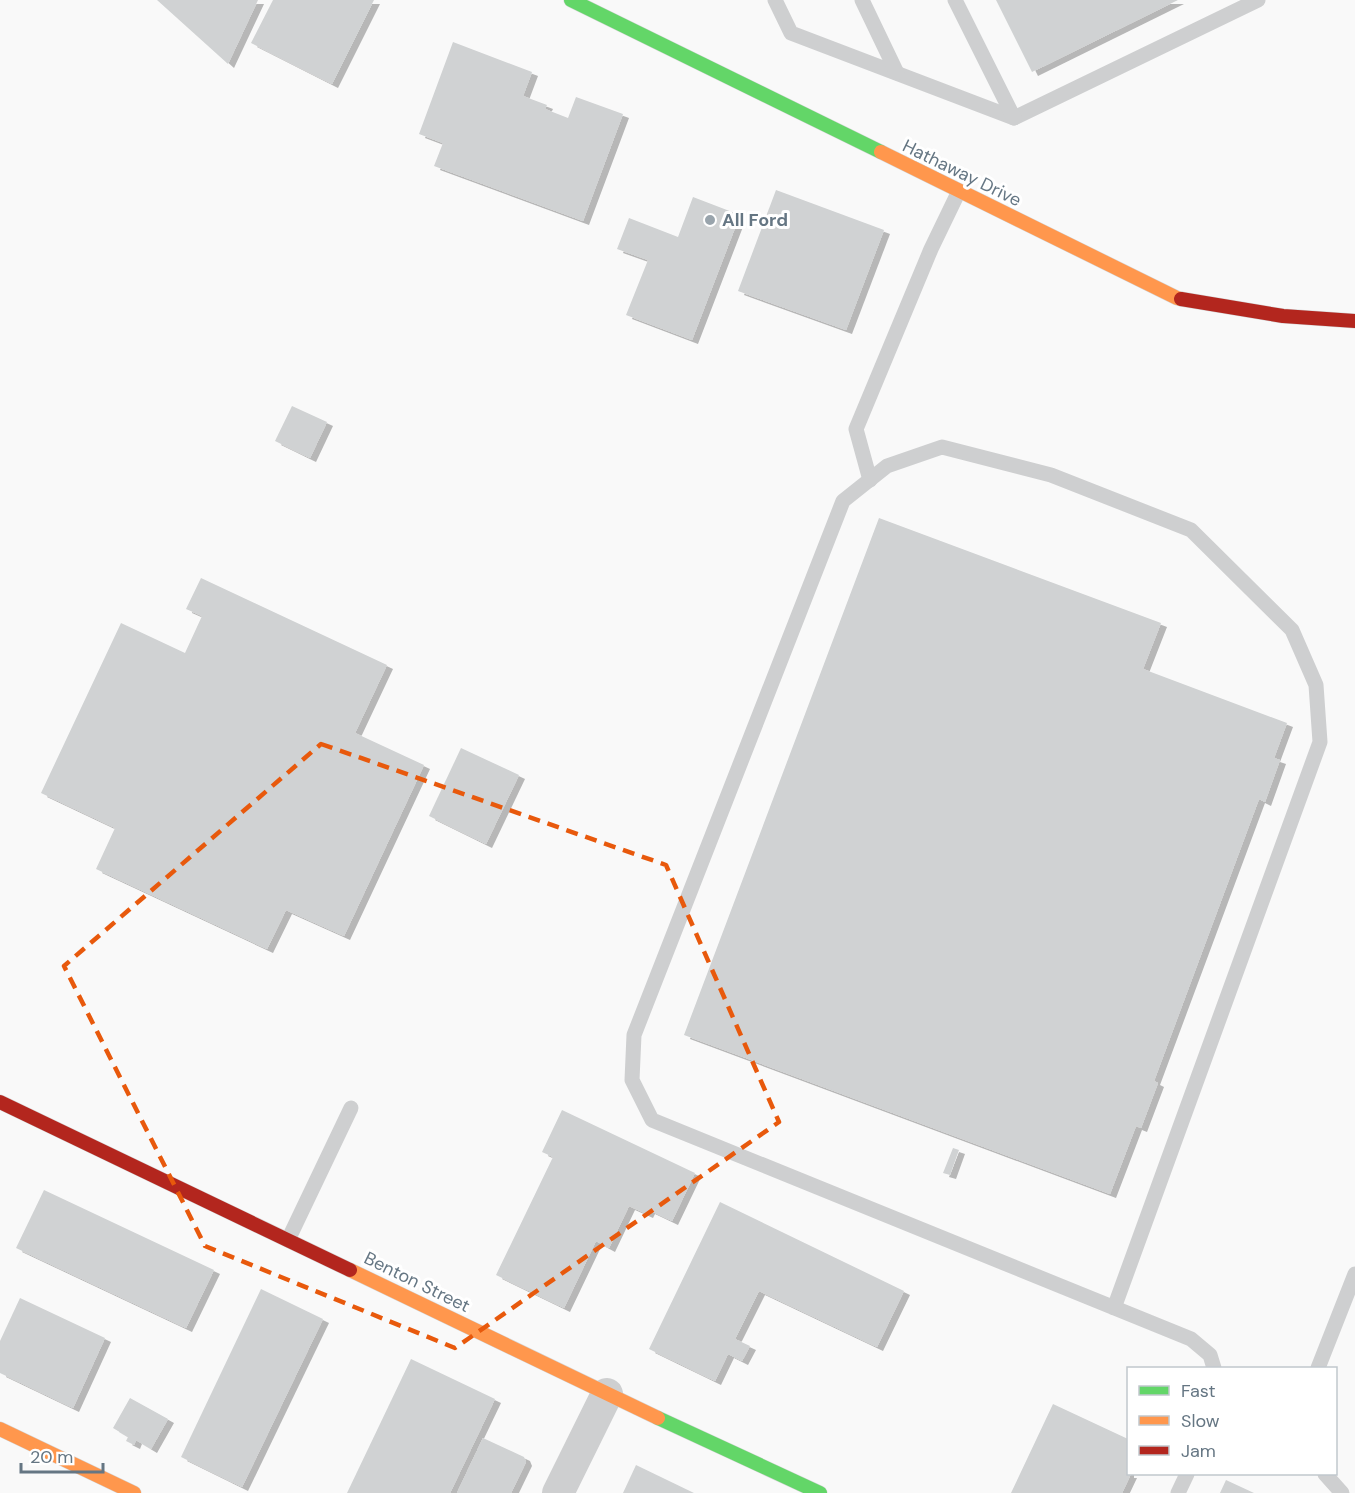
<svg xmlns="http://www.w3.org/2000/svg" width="1355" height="1493" viewBox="0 0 1355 1493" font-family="'DM Sans',sans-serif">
	<defs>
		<filter id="shadow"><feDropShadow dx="6" dy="4" stdDeviation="0" flood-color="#0004"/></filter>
	</defs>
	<rect width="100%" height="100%" fill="#f9f9f9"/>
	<g fill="#d0d2d3" filter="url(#shadow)">
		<path d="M157 0H258L228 64Z"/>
		<path d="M273 0H374L332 84 251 43Z"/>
		<path d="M996 0H1178L1032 72Z"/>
		<path d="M453 42 532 72 523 96 547 105 545 109 568 118 576 97 623 114 583 221 434 166 443 143 419 134Z"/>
		<path d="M776 190 884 230 846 330 738 291Z"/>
		<path d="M693 197 740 215 692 340 626 315 648 260 617 249 629 218 678 237Z"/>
		<path d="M292 406 327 422 310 458 275 441Z"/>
		<path d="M879 518 1161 623 1143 669 1287 723 1274 758 1280 760 1265 802 1259 799 1154 1081 1158 1083 1141 1128 1136 1126 1110 1194 684 1035Z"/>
		<path d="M201 578 387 665 355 733 424 765 344 936 286 910 267 949 96 869 115 828 41 793 121 623 185 653 202 616 186 609Z"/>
		<path d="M461 748 519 775 486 844 429 816Z"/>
		<path d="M562 1110 695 1173 672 1221 649 1210 647 1214 629 1206 609 1248 596 1241 564 1308 496 1275 553 1157 542 1152Z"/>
		<path d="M953 1148 959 1150 950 1175 943 1173Z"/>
		<path d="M44 1190 214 1270 186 1328 16 1248Z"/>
		<path d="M720 1202 904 1291 877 1347 759 1291 735 1339 750 1346 742 1361 728 1354 715 1381 649 1349Z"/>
		<path d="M261 1289 323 1319 242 1487 181 1457Z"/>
		<path d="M20 1298 105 1338 73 1408 0 1373V1341Z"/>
		<path d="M411 1359 495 1399 450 1493H347Z"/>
		<path d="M130 1398 168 1419 151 1449 136 1440 134 1445 126 1441 128 1437 113 1428Z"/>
		<path d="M1053 1404 1128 1439V1474H1131L1122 1493H1011Z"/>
		<path d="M483 1438 524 1457 526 1462 511 1493H457Z"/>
		<path d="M636 1465 694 1493H623Z"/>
		<path d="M1226 1480 1254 1493H1220Z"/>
	</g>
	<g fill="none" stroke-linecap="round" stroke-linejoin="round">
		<g stroke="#d5d6d7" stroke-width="15">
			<g id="fast">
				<path d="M571 0 881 152"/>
				<path d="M658 1418 820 1493"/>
			</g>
		</g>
		<g stroke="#d5d6d7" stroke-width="15">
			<g id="slow">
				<path d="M881 152 1177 298 1181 299"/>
				<path d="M350 1270 658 1418"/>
				<path d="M0 1429 134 1493"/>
			</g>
		</g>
		<g stroke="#d5d6d7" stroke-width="15">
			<g id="jam">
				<path d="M1181 299 1283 316 1355 321"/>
				<path d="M0 1102 350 1270"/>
			</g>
		</g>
		<g stroke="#cecfd0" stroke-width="15">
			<path d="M775 0 791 33 1014 118 1258 0"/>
			<path d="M862 0 897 73"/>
			<path d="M955 0 1014 118"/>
			<path d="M870 480 856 429 931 249 959 191"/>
			<path d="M288 1240 351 1108"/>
			<path d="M1114 1308 1320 742 1316 685 1292 630 1191 530 1051 475 942 447 887 466 843 501 634 1035 632 1080 652 1120 1191 1339 1210 1355 1214 1368"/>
			<path d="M1318 1368 1355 1274"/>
			<path d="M1325 1474 1342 1493"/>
			<path d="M1178 1493 1187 1474"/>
		</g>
		<path stroke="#cecfd0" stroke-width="32" d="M558 1493 607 1394"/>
		<use href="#fast" stroke="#63d668" stroke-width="14"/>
		<use href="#slow" stroke="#ff974d" stroke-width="14"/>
		<use href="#jam" stroke="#b3261e" stroke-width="14"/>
	</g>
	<path fill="none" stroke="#e8590c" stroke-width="4.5" stroke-dasharray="12 8" stroke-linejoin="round" d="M321 744 666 865 779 1122 455 1348 205 1246 64 966Z"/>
	<circle fill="#99a4ac" stroke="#fff" stroke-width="2" cx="710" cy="220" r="6"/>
	<g text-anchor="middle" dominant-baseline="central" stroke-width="6" stroke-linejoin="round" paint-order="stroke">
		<g font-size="18" fill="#657683" stroke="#fff">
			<text transform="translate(962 173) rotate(26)">Hathaway Drive</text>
			<text transform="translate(417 1282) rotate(26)">Benton Street</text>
		</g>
		<g font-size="18" font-weight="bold" fill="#657683" stroke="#fff" text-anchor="start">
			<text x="722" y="220">All Ford</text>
		</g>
	</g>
	<rect x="1127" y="1367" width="210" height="108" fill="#ffffff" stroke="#c1c8cd" stroke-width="1.5"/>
	<rect x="1139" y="1386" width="30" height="9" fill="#63d668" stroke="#c1c8cd" stroke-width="1.5"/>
	<text x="1181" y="1397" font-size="18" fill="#657683">Fast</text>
	<rect x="1139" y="1416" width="30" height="9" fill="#ff974d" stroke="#c1c8cd" stroke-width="1.5"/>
	<text x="1181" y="1427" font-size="18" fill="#657683">Slow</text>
	<rect x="1139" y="1446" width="30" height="9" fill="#b3261e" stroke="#c1c8cd" stroke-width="1.5"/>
	<text x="1181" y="1457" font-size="18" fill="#657683">Jam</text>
	<path d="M21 1463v9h82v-9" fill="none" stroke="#657683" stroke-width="3"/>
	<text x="30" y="1463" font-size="18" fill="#657683" stroke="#ffffff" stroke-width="4.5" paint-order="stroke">20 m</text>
</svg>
